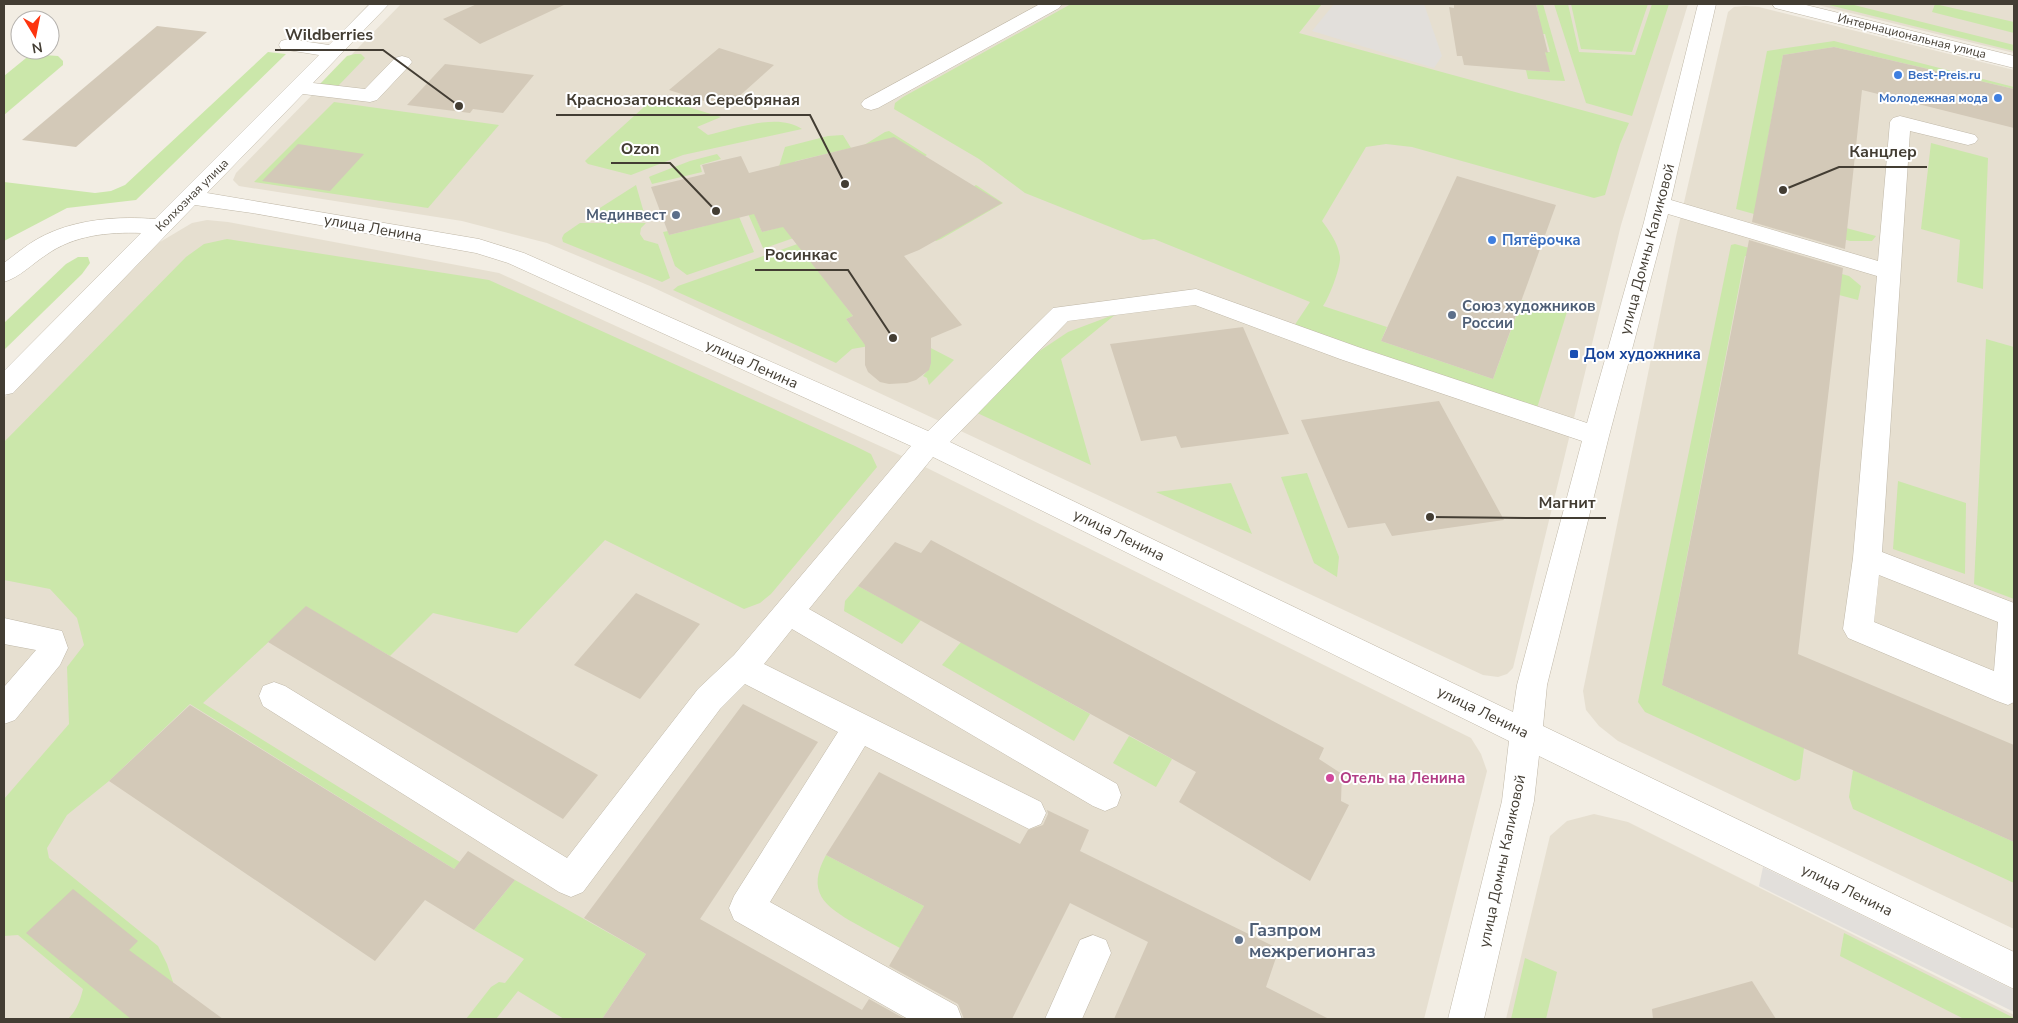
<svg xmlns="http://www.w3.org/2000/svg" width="2018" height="1023" viewBox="0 0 2018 1023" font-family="'Nunito Sans',sans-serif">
	<rect width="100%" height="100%" fill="#f2ede3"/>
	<g fill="#e6dfd0">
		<path d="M401 4H1688L1621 225 1513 668 1507 674 1498 677 1483 675 650 286 547 243 462 221 239 186 233 180 236 173Z"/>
		<path d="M1814 4H2014V53Z"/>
		<path d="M1745 6 1759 7 2014 70V929L1618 741 1599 726 1586 710 1583 691 1676 237 1728 12 1734 7Z"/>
		<path d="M207 220 228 222 499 273 913 461 1471 738 1481 754 1487 771 1424 1019H4V398L160 242 192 223Z"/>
		<path d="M1594 814 1628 822 2014 1015V1019H1506L1550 836 1567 821Z"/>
	</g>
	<g fill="#cbe7aa">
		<path d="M1071 4H1322L1299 33 1629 123 1620 144 1605 195 1594 198 1412 147 1386 144 1366 147 1322 221C1330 232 1338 243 1340 257 1341 267 1329 298 1323 306L1387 327 1381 341 1493 379 1522 300 1567 312 1537 408 1294 326 1310 302 1154 239 1143 240 1025 193 979 159 894 109 895 103 903 97Z"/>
		<path d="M1536 4H1543L1565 81 1528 79 1526 70 1549 72 1545 52H1550L1545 34H1540V21Z"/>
		<path d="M1554 4H1568L1579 52 1635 55 1652 4H1669L1632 116 1586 103Z"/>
		<path d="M1571 4H1648L1632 52 1581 49Z"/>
		<path d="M1825 4H1850L2014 45V51Z"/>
		<path d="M1935 4 2014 22V33L1932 12Z"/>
		<path d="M1834 41 2014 87V89L1834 47 1783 55 1756 204 1876 236 1872 241H1850L1736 209 1767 51Z"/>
		<path d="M268 52 286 54 136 200 67 208 4 241V182L95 193 111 191 125 185Z"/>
		<path d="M31 54 58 56 63 61V65L4 115V76Z"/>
		<path d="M355 54H361L365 58 338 86 319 85 347 56Z"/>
		<path d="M655 97 721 117 697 127 708 135C735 129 778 112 802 129L683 155 631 175 588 164 585 161 591 155Z"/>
		<path d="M334 102 499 125 428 208 254 182Z"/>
		<path d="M889 131 927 155 894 176 934 209 976 185 1003 203 941 239 936 241 923 229 818 270 853 316 846 319 863 342 875 345 852 349 836 363 673 290 678 286 880 215 861 147 885 132Z"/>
		<path d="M843 135 851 148 796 161 777 173 785 147 828 136Z"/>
		<path d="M1931 143 1988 158 1983 289 1957 282 1960 240 1921 229Z"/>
		<path d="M717 154 721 159 700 165 702 172 652 184 649 177 651 176 690 161Z"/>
		<path d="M636 185 644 213H592Z"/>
		<path d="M752 208 762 232 807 220H845L765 248H763L746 209Z"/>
		<path d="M737 212 754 252 687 275 675 266 663 232 668 231 669 235 705 226Z"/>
		<path d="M580 223H646L641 228 640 234 644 240 658 244 670 278 662 282 563 242 562 238 564 234Z"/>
		<path d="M227 239 489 280 855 446 871 454 877 467 771 594 760 603 744 609 605 540 517 633 433 613 390 656 306 607 203 703 460 862 454 869 190 704 109 781 67 815 47 848 49 858 158 946 167 964 173 982 138 1019H68C77 1010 80 1001 83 989L18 935 4 936V799L69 724 67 667 84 645 77 618 50 589 4 580V442L186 257 204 244Z"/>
		<path d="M1735 244 1849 276 1861 286 1858 300 1839 295 1840 283 1745 256 1662 685 1804 748 1800 779 1795 781 1645 712 1638 702 1731 245Z"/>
		<path d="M78 257H88L90 263 82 274 4 350V323L66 264Z"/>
		<path d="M1116 314 1061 359 1091 465 975 412 1032 356 1068 332Z"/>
		<path d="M1986 339 2014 347V599L1974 584Z"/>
		<path d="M923 344 954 360 929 385 927 378 923 376 929 369 931 356Z"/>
		<path d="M1307 473 1339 557 1337 577 1314 563 1281 477Z"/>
		<path d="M1898 481 1966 503 1965 574 1893 549Z"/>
		<path d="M1231 483 1252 534 1156 492Z"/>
		<path d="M858 586 921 620 902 644 844 611 845 601Z"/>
		<path d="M961 642 1090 714 1074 741 942 665Z"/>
		<path d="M1129 736 1172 759 1156 787 1113 763Z"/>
		<path d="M1853 770 2014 842V883L1853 809 1849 797Z"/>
		<path d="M826 855 924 906 900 948C885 940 870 932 856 924 824 906 806 892 826 855Z"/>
		<path d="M515 880 646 954 602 1019H564L518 991 496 1019H466L491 987 499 982 505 983 524 959 474 930Z"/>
		<path d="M1844 933 2014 1018V1019H1964L1840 956Z"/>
		<path d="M1525 958 1557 972 1546 1019H1511Z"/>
	</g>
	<g fill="#e2dfdb">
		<path d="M1334 4H1424L1442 56 1434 68 1312 31Z"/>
		<path d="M1763 867 2014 990V1012L1759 886Z"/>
	</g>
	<g fill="#d3c9b8">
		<path d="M477 4H566L480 44 443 19Z"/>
		<path d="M1454 4H1536L1548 53 1545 52 1550 72 1464 65 1462 56H1457L1449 7 1454 8Z"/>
		<path d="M157 26 207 32 76 147 22 140Z"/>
		<path d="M1834 47 2014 89V128L1862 90 1845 249 1752 222 1783 55Z"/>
		<path d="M719 48 774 65 726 108 669 90Z"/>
		<path d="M445 64 534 75 503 113 473 109 470 113 407 105Z"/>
		<path d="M894 137 1002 203 919 250 904 256 962 325 931 338V363L929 370 916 380 907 383 889 384 880 382 868 372 865 365V345L846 319 853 316 783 227 762 232 754 214 669 235 651 187 705 174 702 165 741 156 749 173Z"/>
		<path d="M298 144 364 154 330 191 262 181Z"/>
		<path d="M1457 176 1556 205 1493 379 1381 341Z"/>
		<path d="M1749 240 1843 268 1798 654 2014 745V842L1662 685Z"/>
		<path d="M1243 327 1289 434 1181 448 1176 436 1141 441 1110 344Z"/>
		<path d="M1439 401 1504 520 1392 536 1385 523 1348 528 1301 420Z"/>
		<path d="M931 540 1324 748 1319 759 1342 774 1341 801 1349 805 1310 881 1179 802 1196 772 858 586 895 542 921 553Z"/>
		<path d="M636 593 700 624 640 699 574 665Z"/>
		<path d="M306 606 390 656 598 775 563 819 268 642Z"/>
		<path d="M743 704 818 742 700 919 862 1010 869 999 905 1019H602L646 954 584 918Z"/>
		<path d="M190 705 454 869 468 851 515 880 474 930 425 900 375 961 109 781Z"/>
		<path d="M879 772 1020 844 1028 830 1043 825 1048 814 1047 810 1089 830 1080 851 1279 949 1266 987 1329 1019H1114L1148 942 1070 903 1012 1019H964L958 1004 889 966 924 906 826 855Z"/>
		<path d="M73 889 138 941 129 950 223 1019H131L26 933Z"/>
		<path d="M1752 981 1776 1019H1653L1652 1009Z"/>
	</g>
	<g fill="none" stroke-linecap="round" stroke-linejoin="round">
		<g stroke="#c0b8a8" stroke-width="1">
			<g id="minor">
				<path d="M370 4H389L313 83 365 89 395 58 402 56 409 58 412 62 409 66 377 100 370 102 303 94 207 193 479 239 524 253 928 431 1053 308 1196 289 1358 347 1587 423 1644 222 1698 4H1716L1671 200 1878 261 1890 122 1893 118 1900 116 1975 135 1978 139 1975 143 1968 145 1910 131 1882 552 2014 603V702L2008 705 1997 701 1848 638 1843 629 1853 558 1877 276 1668 214 1609 436 1547 685 1543 726 2014 952V989L1539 756 1534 801 1484 1019H1448L1502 801 1509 741 933 457 809 609 1117 784 1121 795 1117 806 1105 811 1093 806 792 629 764 664 1041 802 1046 813 1041 824 1029 829 865 746 770 902 957 1006 962 1019H908L734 920 729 908 734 896 838 732 745 684 720 709 583 892 571 897 559 892 263 706 259 696 263 686 274 682 285 686 567 858 698 689 734 655 911 446 508 263 476 253 252 213 195 205 13 393 4 395V371L141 233C108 232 74 235 46 255 32 264 20 277 4 282V263C17 253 30 242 45 235 78 219 119 216 155 219L319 55 281 49 279 45 281 41 288 39 329 45ZM1195 305 1340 359 1582 441 1517 685 1513 712 950 442 1068 321ZM1879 575 1998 622 1994 671 1874 622Z"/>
				<path d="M1040 4H1062L1059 8 878 108 871 110 864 108 861 104 864 100Z"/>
				<path d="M1772 4H1802L2014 56V68L1775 8Z"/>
				<path d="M4 618 62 631 68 648 60 665 15 720 4 724V687L36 650 4 644Z"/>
				<path d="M1093 935 1106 940 1111 953 1082 1019H1045L1080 940Z"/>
			</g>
		</g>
		<use href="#minor" fill="#fff" fill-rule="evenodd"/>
	</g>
	<g fill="#3f7fe0" stroke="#fff" stroke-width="2">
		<circle cx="1898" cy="75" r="5"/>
		<circle cx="1998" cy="98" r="5"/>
		<circle cx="1492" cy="240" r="5"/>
	</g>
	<g fill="#5c6f8a" stroke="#fff" stroke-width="2">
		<circle cx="676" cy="215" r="5"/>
		<circle cx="1452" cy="315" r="5"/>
		<circle cx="1239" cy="940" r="5"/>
	</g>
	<rect fill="#1a4fb4" stroke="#fff" stroke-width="2" x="1569" y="349" width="10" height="10" rx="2.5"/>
	<circle fill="#d1479c" stroke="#fff" stroke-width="2" cx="1330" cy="778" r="5"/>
	<g text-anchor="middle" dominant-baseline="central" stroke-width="4" stroke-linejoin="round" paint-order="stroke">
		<g font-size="12" fill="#433d33" stroke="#fff">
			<text transform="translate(1912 36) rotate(14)">Интернациональная улица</text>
			<text transform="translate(192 195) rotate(-45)">Колхозная улица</text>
		</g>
		<g font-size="12" font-weight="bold" fill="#366cbe" stroke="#fff" text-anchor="start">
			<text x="1908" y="75">Best-Preis.ru</text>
			<text x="1988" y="98" text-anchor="end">Молодежная мода</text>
		</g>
		<g font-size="15" font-weight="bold" fill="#4e5e75" stroke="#fff" text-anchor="end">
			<text x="666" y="215">Мединвест</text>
			<text x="1462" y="306" text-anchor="start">Союз художников<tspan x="1462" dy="17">России</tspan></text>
		</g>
		<g font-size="15" fill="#433d33" stroke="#fff">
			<text transform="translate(373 228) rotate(10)">улица Ленина</text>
			<text transform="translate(1647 249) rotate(-75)">улица Домны Каликовой</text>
			<text transform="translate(752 364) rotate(24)">улица Ленина</text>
			<text transform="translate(1119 535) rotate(26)">улица Ленина</text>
			<text transform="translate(1483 712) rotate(26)">улица Ленина</text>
			<text transform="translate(1502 861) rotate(-78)">улица Домны Каликовой</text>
			<text transform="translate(1847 890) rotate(26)">улица Ленина</text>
		</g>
		<g font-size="15" font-weight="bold" fill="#366cbe" stroke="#fff" text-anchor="start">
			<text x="1502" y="240">Пятёрочка</text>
		</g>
		<g font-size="15" font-weight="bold" fill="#164399" stroke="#fff" text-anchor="start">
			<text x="1584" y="354">Дом художника</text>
		</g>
		<g font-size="15" font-weight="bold" fill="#b23c85" stroke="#fff" text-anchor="start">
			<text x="1340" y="778">Отель на Ленина</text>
		</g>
		<g font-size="18" font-weight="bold" fill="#4e5e75" stroke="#fff" text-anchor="start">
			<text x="1249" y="930">Газпром<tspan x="1249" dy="21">межрегионгаз</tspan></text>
		</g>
	</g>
	<path fill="none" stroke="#433d33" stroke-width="2" d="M459 106L383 50H275M845 184L810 115H556M716 211L670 163H611M1783 190L1839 167H1927M893 338L848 270H755M1430 517L1528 518H1606"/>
	<g fill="#433d33" stroke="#fff" stroke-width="2">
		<circle cx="459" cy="106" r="5"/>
		<circle cx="845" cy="184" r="5"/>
		<circle cx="716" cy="211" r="5"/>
		<circle cx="1783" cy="190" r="5"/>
		<circle cx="893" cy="338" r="5"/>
		<circle cx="1430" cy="517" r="5"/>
	</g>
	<g font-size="16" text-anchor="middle" font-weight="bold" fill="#433d33" stroke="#fff" stroke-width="4" stroke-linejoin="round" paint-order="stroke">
		<text x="329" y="40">Wildberries</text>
		<text x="683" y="105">Краснозатонская Серебряная</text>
		<text x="640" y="154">Ozon</text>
		<text x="1883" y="157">Канцлер</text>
		<text x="801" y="260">Росинкас</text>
		<text x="1567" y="508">Магнит</text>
	</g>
	<rect width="2018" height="1023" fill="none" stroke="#433d33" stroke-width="10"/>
	<g transform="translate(35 35) rotate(170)"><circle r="24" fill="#ffffff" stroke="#b4b1ad"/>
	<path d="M0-4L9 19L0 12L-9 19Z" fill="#fd340e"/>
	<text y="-8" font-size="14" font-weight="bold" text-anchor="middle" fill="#433d33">N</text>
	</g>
</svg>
